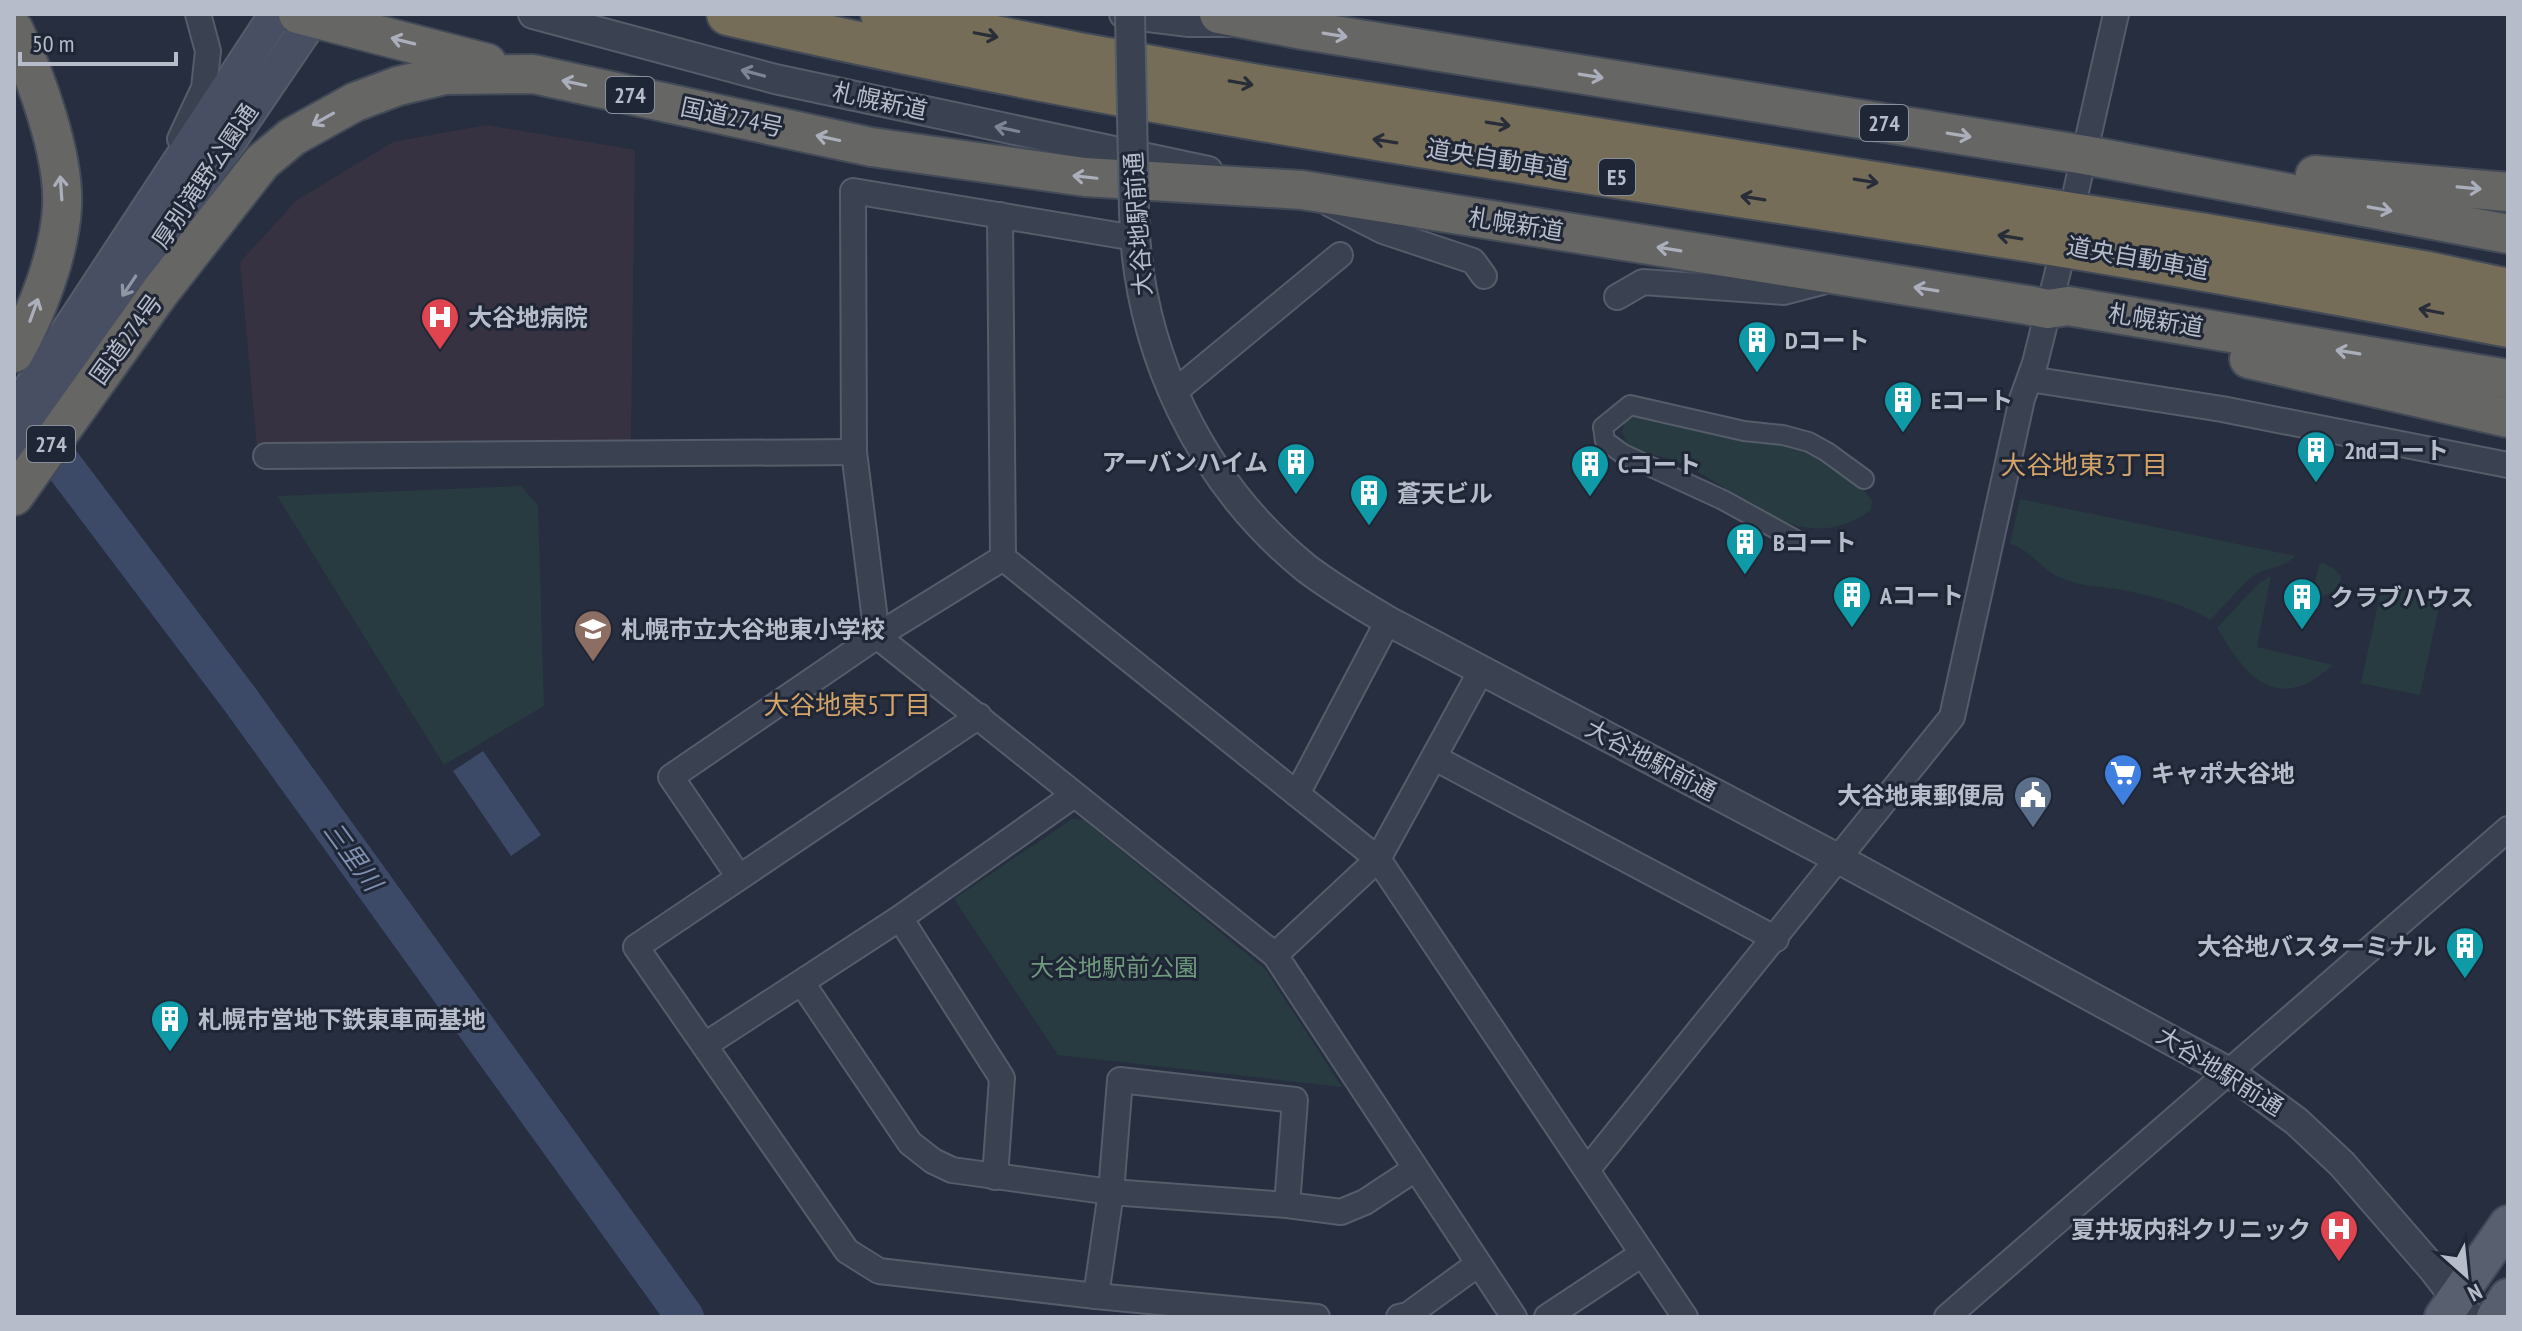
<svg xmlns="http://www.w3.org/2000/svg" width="2522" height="1331" viewBox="0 0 2522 1331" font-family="'PT Sans Narrow','Noto Sans JP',sans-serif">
	<rect width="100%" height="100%" fill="#262e40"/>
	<path fill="#363241" d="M486 125 635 150 631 440 257 447 240 262 297 200 393 142Z"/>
	<g fill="#283b41">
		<path d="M1634 415 1744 440 1784 442 1805 449 1860 485 1872 501 1871 510C1802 560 1747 496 1687 466 1669 457 1647 455 1628 446L1622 432 1625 421Z"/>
		<path d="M521 486 538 506 544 706 444 765 277 496Z"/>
		<path d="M2020 499 2295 556C2286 567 2268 567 2255 575 2239 586 2225 606 2210 620 2184 604 2153 596 2122 590 2102 586 2081 587 2061 578 2042 570 2031 550 2010 544Z"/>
		<path d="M2324 563 2333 568 2341 576C2341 588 2333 593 2323 596L2313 593 2319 564Z"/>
		<path d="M2271 576 2257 647 2333 665C2326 670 2320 676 2313 680 2265 708 2239 663 2217 628L2258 584Z"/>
		<path d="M2382 586 2441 598 2420 695 2361 683Z"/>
		<path d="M1072 819 1084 820 1265 969 1342 1087 1058 1055 954 899Z"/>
	</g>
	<path fill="#3c4a68" d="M483 751 541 835 511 856 453 771Z"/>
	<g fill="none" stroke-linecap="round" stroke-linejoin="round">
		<path stroke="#3c4a68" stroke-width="38" d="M30 421 239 698 685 1317"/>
		<g stroke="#555c6a" stroke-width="22">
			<path id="pedestrian" d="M1794 539 1723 500 1623 454 1605 441 1603 427 1630 405 1744 431 1783 435 1809 442 1827 452 1864 479"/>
		</g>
		<g stroke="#555c6a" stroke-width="28">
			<g id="minor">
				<path d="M180 139 204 88 208 51 198 14"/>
				<path d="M2076 191 2116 14"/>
				<path d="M1330 204 1383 231 1473 261 1484 276"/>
				<path d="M1000 215 1003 558 1378 859 1685 1317"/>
				<path d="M1135 238 853 191 854 452 877 636 1275 955 1514 1317"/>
				<path d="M1617 297 1643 282 1784 292 1830 280"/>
				<path d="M2030 379 2222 409 2508 465"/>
				<path d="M1173 393 1340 255"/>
				<path d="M266 456 854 452"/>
				<path d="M979 716 636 947 847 1251 879 1271 1096 1296 1317 1317"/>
				<path d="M1435 758 1776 939"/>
				<path d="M1297 794 1388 621"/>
				<path d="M739 877 671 777 877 636 1003 558"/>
				<path d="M900 918 1002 1078 995 1177"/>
				<path d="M1275 955 1378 859 1481 671"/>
				<path d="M802 983 910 1143 933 1161 952 1170 1111 1192 1287 1205 1341 1212 1365 1202 1415 1169"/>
				<path d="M705 1045 900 918 1074 795"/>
				<path d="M1587 1170 1952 717 2022 399 2035 363 2059 267"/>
				<path d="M1096 1296 1111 1192 1120 1080 1295 1100 1287 1205"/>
				<path d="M1399 1317 1408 1315 1478 1264"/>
				<path d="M1547 1317 1642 1254"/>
				<path d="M1947 1317 2508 829"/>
			</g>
		</g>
		<g stroke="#555c6a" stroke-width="32">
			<g id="tertiary">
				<path d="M533 14 775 79 1208 171"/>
				<path d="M1124 14 1189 22H1238"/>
				<path d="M1134 213C1137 349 1199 481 1306 568 1332 588 1360 604 1388 621L1839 859 2229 1072 2296 1121 2342 1164 2433 1269 2470 1317"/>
			</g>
		</g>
		<g stroke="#555c6a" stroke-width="36">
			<g id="secondary">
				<path d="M14 413 276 14"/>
				<path d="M14 458 316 14"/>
			</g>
		</g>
		<g stroke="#444a59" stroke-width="40">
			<g id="primary">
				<path d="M2443 1317 2508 1224"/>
				<path d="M2495 1317 2508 1297"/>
			</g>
		</g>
		<g stroke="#424957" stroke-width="42">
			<g id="trunk">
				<path d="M298 14 487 63"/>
				<path d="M1219 14 1303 30 2085 155 2508 234"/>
				<path d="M14 30C36 77 65 156 62 208 59 255 37 313 14 353"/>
				<path d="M2315 175 2508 192"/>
				<path d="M2249 359 2508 418"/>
				<path d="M14 496 160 292 262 162 292 137 355 102 398 86 445 75 533 74 871 147 1085 177 1302 190 2027 305 2048 309 2068 306 2508 379"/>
			</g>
		</g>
		<g stroke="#424957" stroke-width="46">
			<g id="motorway">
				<path d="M728 14C1150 112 1579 170 2007 237 2175 263 2341 294 2508 326"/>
				<path d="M882 14 1084 55 1258 86 2206 235 2428 273 2508 290"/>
			</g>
		</g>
		<use href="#pedestrian" stroke="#3a4150" stroke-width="18"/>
		<use href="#minor" stroke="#3a4150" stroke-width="24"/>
		<use href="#tertiary" stroke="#3a4150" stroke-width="28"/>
		<use href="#secondary" stroke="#484f63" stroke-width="32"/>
		<use href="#primary" stroke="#586070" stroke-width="36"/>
		<use href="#trunk" stroke="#666664" stroke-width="38"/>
		<use href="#motorway" stroke="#756d58" stroke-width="42"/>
		<g stroke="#555c6a" stroke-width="32" stroke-linecap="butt">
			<path id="tertiary-bridge" d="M1130 14 1134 213"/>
		</g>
		<use href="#tertiary-bridge" stroke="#3a4150" stroke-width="28"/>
	</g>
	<defs><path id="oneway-shaft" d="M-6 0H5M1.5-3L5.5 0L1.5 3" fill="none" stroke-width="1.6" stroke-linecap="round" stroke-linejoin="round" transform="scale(2)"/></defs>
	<g stroke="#282d38">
		<use href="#oneway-shaft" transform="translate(986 35) rotate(11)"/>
		<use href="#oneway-shaft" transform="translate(1241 83) rotate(10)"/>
		<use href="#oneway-shaft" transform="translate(1498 124) rotate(9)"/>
		<use href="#oneway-shaft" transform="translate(1385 141) rotate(-171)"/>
		<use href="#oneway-shaft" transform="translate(1866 181) rotate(9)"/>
		<use href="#oneway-shaft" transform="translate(1753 198) rotate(-171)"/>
		<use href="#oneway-shaft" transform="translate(2010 237) rotate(-171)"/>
		<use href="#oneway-shaft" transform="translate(2431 311) rotate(-169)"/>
	</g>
	<g stroke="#abafbb">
		<use href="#oneway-shaft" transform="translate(1335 35) rotate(9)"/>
		<use href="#oneway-shaft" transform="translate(403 41) rotate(-166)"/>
		<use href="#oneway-shaft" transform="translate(1591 76) rotate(9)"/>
		<use href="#oneway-shaft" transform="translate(574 83) rotate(-168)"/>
		<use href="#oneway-shaft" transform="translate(323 119) rotate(151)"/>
		<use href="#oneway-shaft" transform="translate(1959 135) rotate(9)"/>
		<use href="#oneway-shaft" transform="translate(828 138) rotate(-168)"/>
		<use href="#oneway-shaft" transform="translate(1085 177) rotate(-174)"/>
		<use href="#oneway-shaft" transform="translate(61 188) rotate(-94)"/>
		<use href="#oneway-shaft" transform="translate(2469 188) rotate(5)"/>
		<use href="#oneway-shaft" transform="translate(2380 209) rotate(10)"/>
		<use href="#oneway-shaft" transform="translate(1669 249) rotate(-171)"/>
		<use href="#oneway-shaft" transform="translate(1926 289) rotate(-171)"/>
		<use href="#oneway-shaft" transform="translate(34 310) rotate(-70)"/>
		<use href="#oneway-shaft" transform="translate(2348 352) rotate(-171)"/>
	</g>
	<g stroke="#7f8593">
		<use href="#oneway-shaft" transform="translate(753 73) rotate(-165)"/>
		<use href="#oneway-shaft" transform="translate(1007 129) rotate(-168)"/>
	</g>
	<use stroke="#9096a6" href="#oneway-shaft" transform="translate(129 286) rotate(124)"/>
	<defs>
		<g id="hospital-pin" transform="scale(2)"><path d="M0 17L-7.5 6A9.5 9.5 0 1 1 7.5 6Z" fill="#e0444e" stroke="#1f2635"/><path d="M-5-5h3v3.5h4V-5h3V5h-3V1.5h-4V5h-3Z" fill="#fff"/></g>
		<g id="building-pin" transform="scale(2)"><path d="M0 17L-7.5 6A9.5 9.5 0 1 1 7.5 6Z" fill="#0f9aa8" stroke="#1f2635"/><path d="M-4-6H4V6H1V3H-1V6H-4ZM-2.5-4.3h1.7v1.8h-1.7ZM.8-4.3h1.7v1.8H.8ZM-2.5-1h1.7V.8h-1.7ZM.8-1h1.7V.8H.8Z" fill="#fff"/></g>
		<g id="school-pin" transform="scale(2)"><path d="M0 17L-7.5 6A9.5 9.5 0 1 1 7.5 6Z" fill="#8d6e63" stroke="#1f2635"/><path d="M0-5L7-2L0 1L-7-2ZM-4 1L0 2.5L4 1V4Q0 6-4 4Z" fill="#fff"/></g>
		<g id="supermarket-pin" transform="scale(2)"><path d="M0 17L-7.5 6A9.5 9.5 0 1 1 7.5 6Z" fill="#3f7fe0" stroke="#1f2635"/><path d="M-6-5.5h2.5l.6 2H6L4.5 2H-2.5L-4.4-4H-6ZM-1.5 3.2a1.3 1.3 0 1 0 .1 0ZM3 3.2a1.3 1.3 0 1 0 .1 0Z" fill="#fff"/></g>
		<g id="civic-pin" transform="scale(2)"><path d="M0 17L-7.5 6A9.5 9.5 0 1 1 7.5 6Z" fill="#5c6f8a" stroke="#1f2635"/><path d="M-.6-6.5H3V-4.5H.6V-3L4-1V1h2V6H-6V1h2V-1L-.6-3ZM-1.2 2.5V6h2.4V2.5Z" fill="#fff"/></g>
	</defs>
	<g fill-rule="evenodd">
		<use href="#hospital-pin" x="440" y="317"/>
		<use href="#building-pin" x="1757" y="340"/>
		<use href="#building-pin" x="1903" y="400"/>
		<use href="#building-pin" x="2316" y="450"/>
		<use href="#building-pin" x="1296" y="462"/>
		<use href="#building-pin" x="1590" y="464"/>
		<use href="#building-pin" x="1369" y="493"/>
		<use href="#building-pin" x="1745" y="542"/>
		<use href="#building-pin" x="1852" y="595"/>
		<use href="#building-pin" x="2302" y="597"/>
		<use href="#school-pin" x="593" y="629"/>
		<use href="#supermarket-pin" x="2123" y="773"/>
		<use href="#civic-pin" x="2033" y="795"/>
		<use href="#building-pin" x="2465" y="946"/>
		<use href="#building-pin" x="170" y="1019"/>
		<use href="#hospital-pin" x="2339" y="1229"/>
	</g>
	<g text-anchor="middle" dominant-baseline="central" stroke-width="6" stroke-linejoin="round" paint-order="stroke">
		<g fill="#1f2635" stroke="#898f9d" stroke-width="2">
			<rect x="606" y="77" width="48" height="36" rx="6"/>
			<rect x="1860" y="105" width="48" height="36" rx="6"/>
			<rect x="1599" y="159" width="36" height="36" rx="6"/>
			<rect x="27" y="426" width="48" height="36" rx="6"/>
		</g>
		<g font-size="22" font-weight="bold" fill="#b7bcca">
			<text x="630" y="95">274</text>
			<text x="1884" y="123">274</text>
			<text x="1617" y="177">E5</text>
			<text x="51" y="444">274</text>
		</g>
		<g font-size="24" fill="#b7bcca" stroke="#1f2635">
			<text transform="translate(880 101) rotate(12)">札幌新道</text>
			<text transform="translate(732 117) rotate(12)">国道274号</text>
			<text transform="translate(1498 159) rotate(9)">道央自動車道</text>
			<text transform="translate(205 176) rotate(-56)">厚別滝野公園通</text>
			<text transform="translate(1138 224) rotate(-94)">大谷地駅前通</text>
			<text transform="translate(1516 224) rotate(9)">札幌新道</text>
			<text transform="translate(2138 258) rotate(10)">道央自動車道</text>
			<text transform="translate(2156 320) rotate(9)">札幌新道</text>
			<text transform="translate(126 339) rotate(-54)">国道274号</text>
			<text transform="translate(1651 760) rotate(28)">大谷地駅前通</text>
			<text transform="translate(2220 1071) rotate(32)">大谷地駅前通</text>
		</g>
		<g font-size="24" font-weight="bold" fill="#b7bcca" stroke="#1f2635" text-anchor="start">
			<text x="468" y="317">大谷地病院</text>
			<text x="1785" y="340">Dコート</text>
			<text x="1931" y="400">Eコート</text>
			<text x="2344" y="450">2ndコート</text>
			<text x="1268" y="462" text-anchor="end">アーバンハイム</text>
			<text x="1618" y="464">Cコート</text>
			<text x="1397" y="493">蒼天ビル</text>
			<text x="1773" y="542">Bコート</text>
			<text x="1880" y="595">Aコート</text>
			<text x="2330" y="597">クラブハウス</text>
			<text x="621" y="629">札幌市立大谷地東小学校</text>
			<text x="2151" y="773">キャポ大谷地</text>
			<text x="2005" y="795" text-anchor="end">大谷地東郵便局</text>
			<text x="2437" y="946" text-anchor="end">大谷地バスターミナル</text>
			<text x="198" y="1019">札幌市営地下鉄東車両基地</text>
			<text x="2311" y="1229" text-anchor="end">夏井坂内科クリニック</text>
		</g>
		<g font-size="24" fill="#6f9a7e" stroke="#1f2635">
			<text x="1114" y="967">大谷地駅前公園</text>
		</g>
		<g font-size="26" fill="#d3a369" stroke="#1f2635">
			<text x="2084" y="464">大谷地東3丁目</text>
			<text x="847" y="704">大谷地東5丁目</text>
		</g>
		<g font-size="26" font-style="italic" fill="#7f8fb1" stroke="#1f2635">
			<text transform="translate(353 856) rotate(54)">三里川</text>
		</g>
	</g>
	<rect width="2522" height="1331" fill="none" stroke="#b7bcca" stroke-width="32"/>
	<g transform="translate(2466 1275) rotate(153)" stroke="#1f2635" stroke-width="6" paint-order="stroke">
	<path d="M0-6L14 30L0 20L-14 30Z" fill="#b7bcca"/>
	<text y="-12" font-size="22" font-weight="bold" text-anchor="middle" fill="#b7bcca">N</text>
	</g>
	<path d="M20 52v12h156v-12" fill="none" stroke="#b7bcca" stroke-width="4"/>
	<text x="32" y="52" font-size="24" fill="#b7bcca" stroke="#1f2635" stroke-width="6" paint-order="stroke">50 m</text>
</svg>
